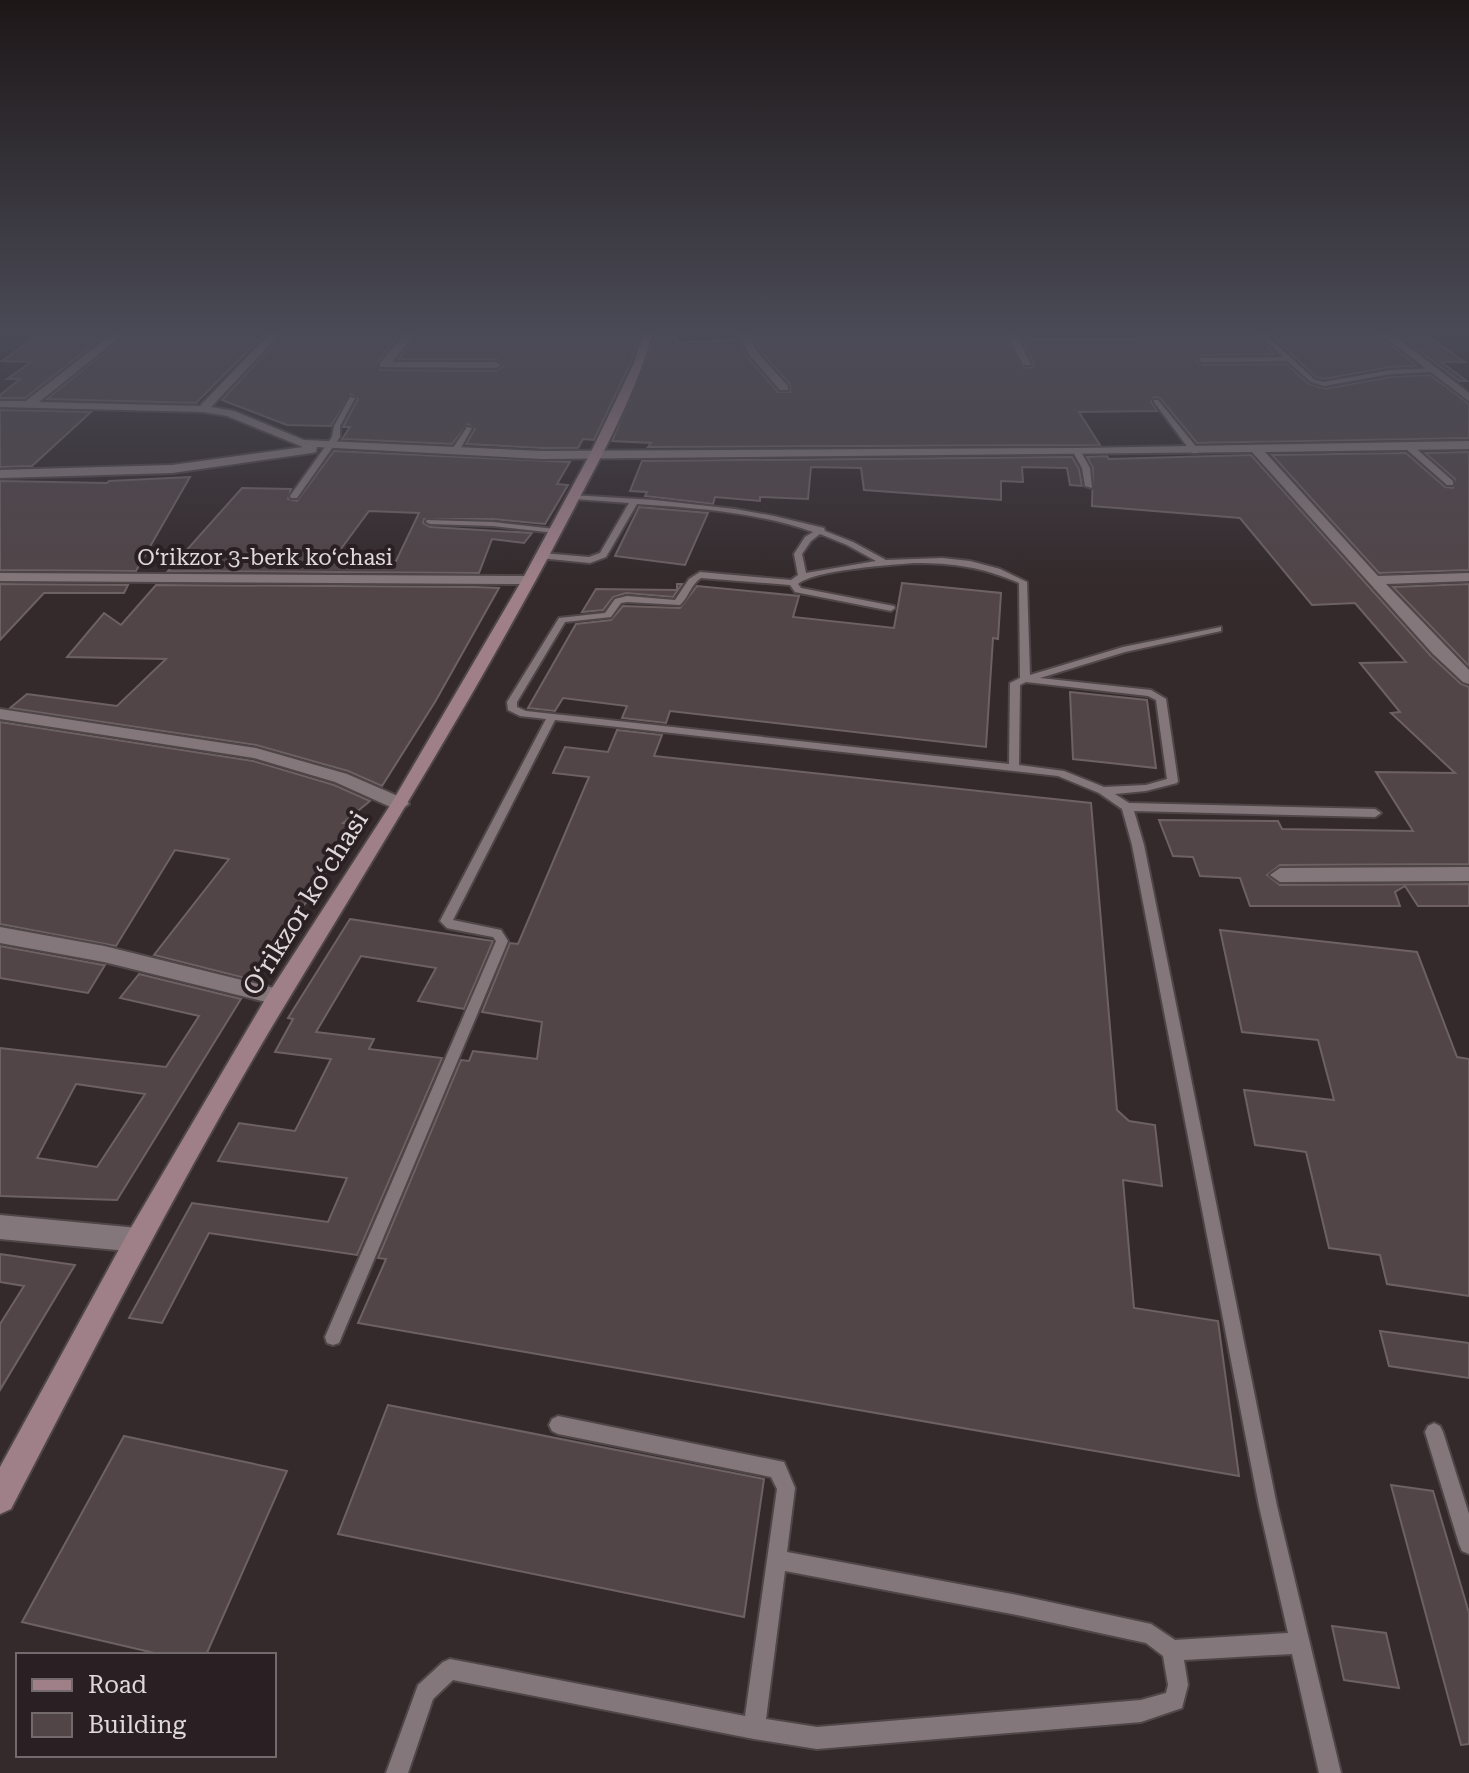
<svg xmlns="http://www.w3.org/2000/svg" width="1469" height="1773" viewBox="0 0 1469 1773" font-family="'Roboto Serif',serif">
	<rect width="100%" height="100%" fill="#342a2c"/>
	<g fill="#514548" stroke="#6d6164" stroke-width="2" fill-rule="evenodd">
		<path d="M42 333H108L25 398H0V395L20 379H7L31 362 2 361Z"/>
		<path d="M128 333H266L196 403 47 399Z"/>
		<path d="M284 333H401L378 361 380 370 496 371 504 366 496 359H398L419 333H580L578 336 639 337 631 362 594 440 583 439 578 448H542L466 444 475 429 468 424 452 444 342 439 350 427H343L358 399 351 394 331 426 287 425 222 400Z"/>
		<path d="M752 333H1003L1023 368 1033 367 1034 364 1019 333H1029L1032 339H1142L1138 333H1254L1275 354 1202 355 1196 361 1202 365 1286 364 1309 384 1325 389 1391 377 1430 375 1469 404V438L1197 443 1160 398 1154 397 1151 402 1157 411 1079 412 1100 445 648 447 651 443 612 441 655 337H677L676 343 738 339 748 358 778 392H790V384L760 351Z"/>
		<path d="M1269 333H1376L1417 366 1390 367 1324 379 1316 377Z"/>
		<path d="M1396 333H1423L1465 362H1441L1467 381H1459Z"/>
		<path d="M0 410 91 412 32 466 0 467Z"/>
		<path d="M334 451 570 462 557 484 568 485 545 524 493 519H424L423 523 430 527 532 533 524 543 492 539 479 573 168 571 242 488 291 489 288 499 297 501ZM369 511 419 513 396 561H332Z"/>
		<path d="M1469 452V570L1379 573 1272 455 1406 453 1445 487 1453 488 1455 479 1425 453Z"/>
		<path d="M1251 455 1431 656 1461 684 1469 687V864L1280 865 1267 875 1280 885 1469 884V906H1418L1405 886 1395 892 1400 906H1250L1240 878 1200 876 1193 857 1173 856 1159 820 1278 821 1282 829 1413 831 1376 772 1455 773 1391 713 1400 712 1360 663 1406 662 1355 603 1312 605 1240 518 1092 506 1093 468 1087 457 1107 456 1109 459Z"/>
		<path d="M1072 457 1079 469 1082 486 1070 485 1067 468 1022 467 1023 482 1001 481V500L864 490 861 468 811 467 808 499 760 497V501L715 497 713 504 645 496 647 492 630 491 642 461Z"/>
		<path d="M190 477 136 571 0 570V481L107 483 109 481Z"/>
		<path d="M639 507 708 513 685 565 615 556Z"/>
		<path d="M902 583 1001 593 998 639 993 638 986 747 670 711 666 723 622 718 627 706 563 698 555 711 528 708 576 624 611 620 623 606 680 608 697 586 799 596 793 617 894 628Z"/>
		<path d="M0 584 128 585 124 593H44L0 640Z"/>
		<path d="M677 584H682L673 597 626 593 613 597 603 610 582 612 596 589 677 590Z"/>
		<path d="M1469 584V666L1393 587Z"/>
		<path d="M156 585 474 587 499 588 435 702 382 786 348 771 256 745 10 708 27 694 117 706 166 659 67 657 104 613 121 625Z"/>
		<path d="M1070 692 1147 700 1156 768 1073 759Z"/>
		<path d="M0 722 253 761 334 785 370 801 343 823 359 825 253 980 154 955 229 859 175 850 116 946 0 924Z"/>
		<path d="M617 730 662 735 654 756 1091 803 1117 1110 1129 1121 1155 1125 1162 1186 1123 1180 1134 1308 1218 1321 1239 1476 358 1323 386 1259 378 1258 461 1060 469 1061 473 1051 537 1059 542 1022 482 1012 510 943 518 944 589 777 553 773 565 747 608 752Z"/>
		<path d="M350 919 493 941 464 1009 418 1001 436 968 361 956 316 1032 374 1039 369 1049 442 1058 357 1255 209 1233 162 1323 129 1318 192 1203 328 1222 347 1178 218 1161 239 1123 295 1131 331 1059 275 1052 293 1019 288 1018Z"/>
		<path d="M1220 930 1417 952 1457 1057 1469 1059V1296L1387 1284 1380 1255 1329 1248 1306 1152 1255 1145 1244 1090 1334 1100 1318 1040 1242 1032Z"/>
		<path d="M0 946 103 965H105L88 993 0 978Z"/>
		<path d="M139 974 241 999 117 1200 0 1196V1048L166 1067 199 1016 120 998ZM76 1084 145 1094 97 1167 37 1158Z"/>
		<path d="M0 1254 75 1265 0 1390V1324L24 1286 0 1282Z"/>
		<path d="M1380 1331 1469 1343V1378L1389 1366Z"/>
		<path d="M388 1405 764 1479 744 1617 338 1534Z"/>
		<path d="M124 1436 287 1471 206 1655H163L22 1622Z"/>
		<path d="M1391 1485 1433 1491 1469 1613V1744L1461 1745Z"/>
		<path d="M1332 1626 1386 1633 1399 1688 1344 1680Z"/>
	</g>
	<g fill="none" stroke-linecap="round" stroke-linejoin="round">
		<g stroke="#4f4648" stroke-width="4">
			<g id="service">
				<path d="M1257 333H1264L1315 380 1324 382 1391 370 1433 368 1436 370 1433 372 1391 374 1324 386 1311 382 1287 361 1202 362 1199 360 1202 358 1283 357Z"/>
				<path d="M350 397 355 398 340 426V437L297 498H291L290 496 332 437 334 426Z"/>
				<path d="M1154 400H1158L1198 449V453H1192L1154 402Z"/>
				<path d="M467 427 472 428 458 453H452L451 451Z"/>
				<path d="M1405 444H1411L1453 481V485H1447L1405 448Z"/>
				<path d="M1074 450H1080L1090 468 1092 488 1085 486 1082 468 1073 452Z"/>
				<path d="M571 495 654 500 735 509 774 516 824 528 825 531 853 542 886 560 942 558 970 561 1000 569 1027 582 1030 675 1123 647 1221 627V631L1125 652 1040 678 1151 690 1166 699 1178 781 1177 783 1146 791 1115 794 1129 803 1375 809 1381 813 1375 817 1134 811 1144 845 1277 1506 1341 1773H1319L1292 1654 1184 1660 1188 1685 1182 1708 1141 1722 817 1749 754 1739 453 1680 433 1699 408 1773H386L418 1685 443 1662 450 1659 745 1716 777 1489 771 1477 558 1434 552 1431 549 1425 552 1419 558 1416 784 1462 795 1488 787 1552 1012 1594 1151 1624 1175 1640 1288 1633 1259 1506 1132 845 1122 809 1099 793 1058 776 555 720 453 920 501 930 508 941 339 1343 333 1345 327 1343 325 1337 496 941 493 937 451 929 447 928 440 921 546 719 520 716 508 710 507 702 559 618 605 613 615 599 627 596 675 600 689 579 700 572 791 580 798 575 794 554 805 537 813 532C757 512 696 508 637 504L606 557 590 563 539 558V554L542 553 589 557 600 553 629 503 574 499H571ZM820 534 847 545 876 561 806 573 802 554 811 541ZM914 563C954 563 982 567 1019 583L1020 678 1010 683 1009 764 526 711 517 707V702L565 622 611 617 621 603 627 602 680 605C689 597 691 584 701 578L790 585 795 592 891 611 895 608 894 606 801 588 798 584C815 570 889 565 914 563ZM1026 682 1148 696 1156 700 1167 779 1146 785 1104 787 1064 771 1019 765 1020 685ZM785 1571 1012 1614 1146 1643 1163 1656 1168 1685 1166 1693 1141 1700 817 1727 766 1719Z"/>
				<path d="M427 520 493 522 555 529 559 531 555 533 493 526 430 524 426 522Z"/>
				<path d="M1434 1423 1440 1426 1443 1432 1469 1514V1554L1462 1551 1459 1544 1425 1432 1428 1426Z"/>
			</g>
		</g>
		<g stroke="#4f4648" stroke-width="4">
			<g id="minor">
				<path d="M113 333H125L39 402 200 406 270 333H281L211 407 234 411 304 440 542 451 1077 448 1469 441V449L1265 452 1378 576 1469 573V581L1386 584 1469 670V684L1463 682 1433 654 1252 452 542 459 317 447 316 452 312 453 172 473 0 478V470L172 465 303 447 227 416 203 412 0 407V401H26Z"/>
				<path d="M405 333H416L392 362H496L501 365 496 368 380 367V363Z"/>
				<path d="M738 333H748L758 353 788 386V390H780L750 356Z"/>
				<path d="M1006 333H1016L1031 365H1023Z"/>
				<path d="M1379 333H1391L1469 393V401Z"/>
				<path d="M0 573 529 576 536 580 529 584 0 581Z"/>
				<path d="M0 709 256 748 347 774 407 800 409 804 400 810 393 808 335 782 254 758 0 719Z"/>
				<path d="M1469 867V881L1280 882 1270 875 1280 868Z"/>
				<path d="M0 927 104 946 278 989 286 991 289 997 286 1003 278 1005 104 962 0 943Z"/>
				<path d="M0 1215 138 1228 147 1231 151 1240 147 1249 138 1252 0 1239Z"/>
			</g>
		</g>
		<g stroke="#4f4648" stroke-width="4">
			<path id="secondary" d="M643 333H653C632 404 594 470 560 535 476 694 381 846 288 1000 188 1165 100 1338 11 1509L0 1514V1467L129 1231 270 991 391 804 522 580 590 454 634 363Z"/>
		</g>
		<use href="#service" fill="#84777b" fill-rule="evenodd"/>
		<use href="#minor" fill="#84777b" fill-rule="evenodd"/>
		<use href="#secondary" fill="#9f8089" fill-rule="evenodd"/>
	</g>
	<linearGradient id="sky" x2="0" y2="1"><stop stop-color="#1d1718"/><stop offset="0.57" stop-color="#4a4a56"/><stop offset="1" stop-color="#4a4a56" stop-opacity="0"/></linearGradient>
	<rect width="1469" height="582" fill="url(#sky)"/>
	<g text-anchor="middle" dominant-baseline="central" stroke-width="8" stroke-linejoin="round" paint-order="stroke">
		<g font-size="22" fill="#e0d9db" stroke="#2a2023">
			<text x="265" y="557">Oʻrikzor 3-berk koʻchasi</text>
		</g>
		<g font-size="26" fill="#e0d9db" stroke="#2a2023">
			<text transform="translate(305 903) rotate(-58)">Oʻrikzor koʻchasi</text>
		</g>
	</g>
	<rect x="16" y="1653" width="260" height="104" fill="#2a2023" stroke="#736a6d" stroke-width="2"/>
	<rect x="32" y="1679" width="40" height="12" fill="#9f8089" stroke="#736a6d" stroke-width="2"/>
	<text x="88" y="1693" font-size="24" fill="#e0d9db">Road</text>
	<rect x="32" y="1713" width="40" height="24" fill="#514548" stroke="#736a6d" stroke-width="2"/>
	<text x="88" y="1733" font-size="24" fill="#e0d9db">Building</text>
</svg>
